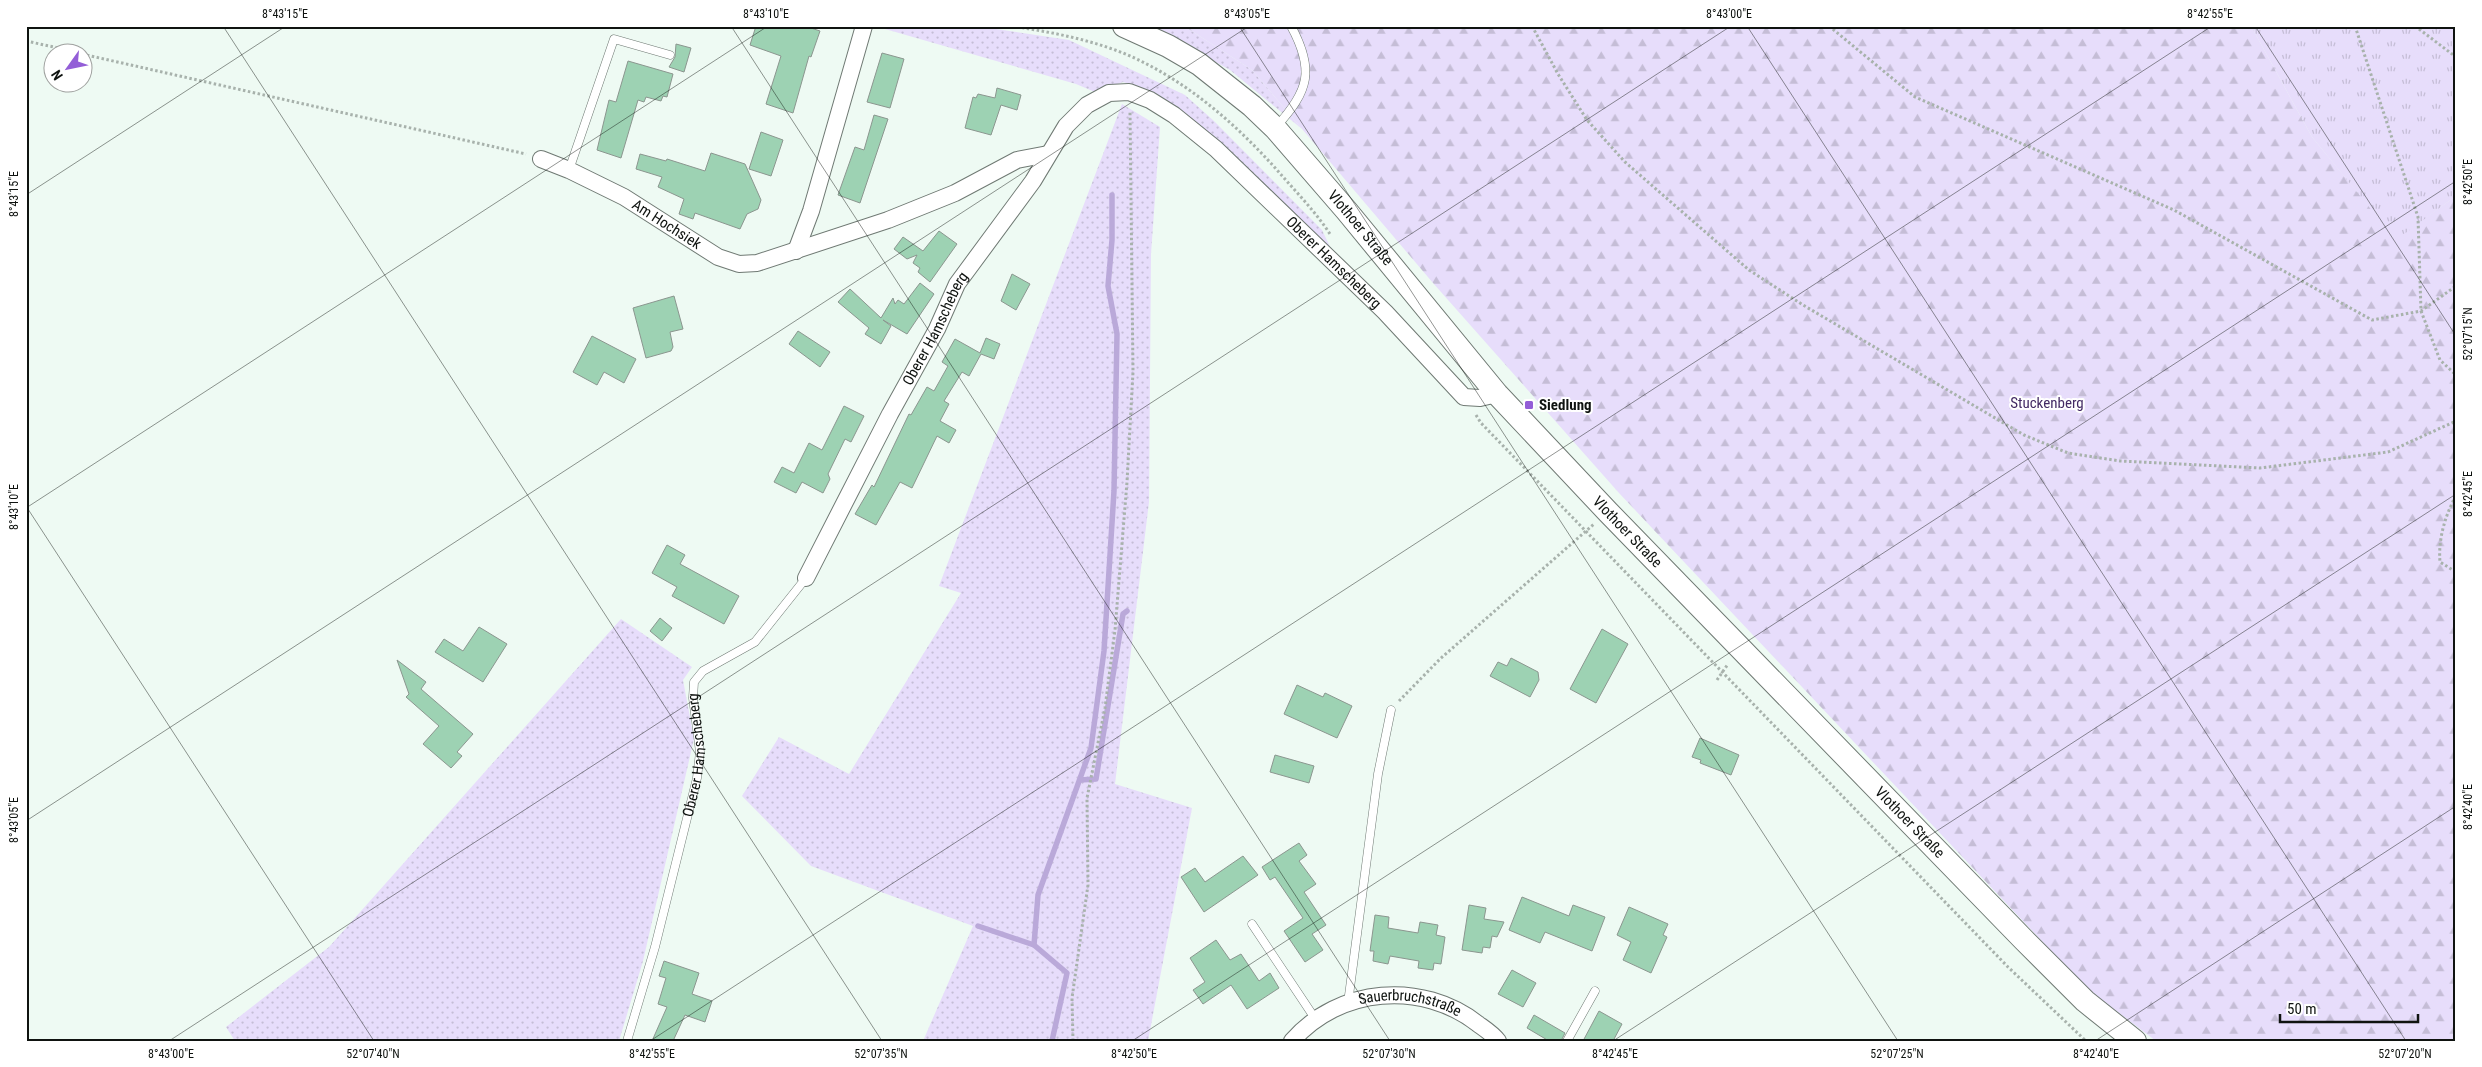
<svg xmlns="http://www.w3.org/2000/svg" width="2482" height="1067" viewBox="0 0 2482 1067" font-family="'Roboto Condensed',sans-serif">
	<defs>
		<pattern id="grass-dots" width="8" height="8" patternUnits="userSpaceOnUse" patternTransform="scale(1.25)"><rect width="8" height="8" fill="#e7ddfb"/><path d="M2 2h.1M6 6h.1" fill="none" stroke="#c5bdd6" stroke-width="1.8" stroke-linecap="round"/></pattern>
		<pattern id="forest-firs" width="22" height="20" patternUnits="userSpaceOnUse" patternTransform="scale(1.25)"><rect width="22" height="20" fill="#e7ddfb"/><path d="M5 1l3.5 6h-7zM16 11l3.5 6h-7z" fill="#c5bdd6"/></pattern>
		<pattern id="park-tufts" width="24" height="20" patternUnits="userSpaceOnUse" patternTransform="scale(1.25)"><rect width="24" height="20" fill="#e7ddfb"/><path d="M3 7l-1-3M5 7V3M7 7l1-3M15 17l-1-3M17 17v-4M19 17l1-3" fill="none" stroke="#c5bdd6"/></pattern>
	</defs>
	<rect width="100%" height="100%" fill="#eefaf3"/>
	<g fill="url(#grass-dots)">
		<path d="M885 26H976L1069 40 1185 95 1214 121 1322 230 1335 257 1180 109 1149 90 1123 82 1095 92 1076 84 885 29Z"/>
		<path d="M1151 26H1184L1252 70 1302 129 1230 70Z"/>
		<path d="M1122 104 1160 127 1151 254 1149 502 1115 784 1192 808 1148 1041H923L973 926 811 866 742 796 779 737 849 774 961 593 939 586Z"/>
		<path d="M621 619 692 667 683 680 694 739 643 961 619 1041H235L226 1027 329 947Z"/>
	</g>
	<path fill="url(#forest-firs)" d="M1184 26H2251L2312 137 2396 239 2456 196V1041H2156L2087 989 1619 493 1433 283 1252 70Z"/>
	<path fill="url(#park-tufts)" d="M2251 26H2456V196L2396 240 2312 137Z"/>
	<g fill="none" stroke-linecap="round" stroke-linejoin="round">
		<g stroke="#baa9d9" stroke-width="5.5">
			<path d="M1080 780 1096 779 1123 614 1127 611"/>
			<path d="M978 926 1034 945"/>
			<path d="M1052 1041 1067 973 1034 945 1038 895 1091 748 1104 651 1114 491 1117 334 1108 286 1112 240V195"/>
		</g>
	</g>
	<g fill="#9dd2b3" stroke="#8b968f">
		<path d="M756 26H805L820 31 811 57 809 56 793 113 766 104 781 56 750 45Z"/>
		<path d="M676 44 691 48 684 72 669 67 675 57Z"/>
		<path d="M882 53 904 59 890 108 867 102Z"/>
		<path d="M628 61 673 74 667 97 663 96 661 101 646 97 644 102 638 100 621 158 597 150 609 100 616 102Z"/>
		<path d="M997 88 1021 95 1017 110 1001 105 991 135 965 128 973 97 976 98 978 94 995 98Z"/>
		<path d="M874 115 888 119 860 203 838 195 855 147 864 150Z"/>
		<path d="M761 132 783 140 771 176 749 169Z"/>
		<path d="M711 153 745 164 761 200 758 209 747 214 740 229 695 213 693 219 679 214 684 199 658 187 662 177 636 169 640 154 666 161 667 159 705 171Z"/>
		<path d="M939 231 957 244 930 282 918 272 920 268 913 263 917 255 907 259 894 249 903 237 923 251Z"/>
		<path d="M1012 274 1030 284 1016 310 1001 301Z"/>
		<path d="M920 283 934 294 907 334 883 320 891 326 881 344 865 334 869 328 838 302 850 289 881 318 893 298 895 304 898 300 904 304Z"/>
		<path d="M674 296 683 329 670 332 673 347 671 351 646 358 633 308Z"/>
		<path d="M798 331 830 352 820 367 789 344Z"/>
		<path d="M592 336 636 359 624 383 604 372 597 385 573 372Z"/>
		<path d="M986 338 1000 344 994 359 981 354 969 376 962 372 944 401 949 404 940 421 956 430 949 443 937 436 912 488 900 482 876 525 855 514 872 485 874 487 909 414 911 415 927 387 934 391 948 366 942 362 955 339 980 353Z"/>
		<path d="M844 406 864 416 851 442 845 439 828 474 830 479 823 493 802 482 796 493 774 482 782 467 794 473 809 443 822 450Z"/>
		<path d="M667 545 685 555 680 564 739 596 724 624 672 596 677 587 652 573Z"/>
		<path d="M660 618 672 628 662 641 650 631Z"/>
		<path d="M479 627 507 644 483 682 435 652 444 639 463 651Z"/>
		<path d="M1602 629 1628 644 1596 703 1570 689Z"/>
		<path d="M1511 658 1538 672 1539 680 1530 697 1490 676 1498 662 1507 666Z"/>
		<path d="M397 660 426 682 421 689 473 734 457 752 462 756 451 768 423 744 439 726 406 697 409 694Z"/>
		<path d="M1297 685 1323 697 1325 693 1352 706 1337 738 1284 714Z"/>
		<path d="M1700 738 1739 755 1731 775 1700 763 1701 760 1692 757Z"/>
		<path d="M1275 755 1314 766 1309 783 1270 772Z"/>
		<path d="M1299 843 1307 855 1299 861 1316 884 1304 892 1326 925 1312 934 1323 950 1305 962 1284 931 1303 918 1275 877 1270 880 1262 867Z"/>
		<path d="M1243 856 1258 875 1204 912 1181 877 1195 868 1205 882Z"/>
		<path d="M1522 897 1569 916 1573 905 1605 917 1592 951 1545 932 1540 943 1509 930Z"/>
		<path d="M1469 905 1486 908 1484 919 1504 922 1497 937 1492 936 1490 948 1483 947 1482 953 1462 950Z"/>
		<path d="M1629 907 1668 924 1663 935 1667 937 1651 973 1623 960 1631 942 1617 935Z"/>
		<path d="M1375 915 1389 917 1388 928 1418 933 1420 922 1438 925 1436 935 1445 937 1441 964 1434 963 1433 970 1418 968 1419 961 1390 956 1388 964 1373 961 1374 951H1370Z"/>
		<path d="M1216 940 1230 960 1241 954 1259 981 1270 973 1279 988 1247 1009 1231 985 1203 1004 1193 990 1205 982 1190 958Z"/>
		<path d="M664 961 699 973 692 994 712 1001 705 1022 685 1015 673 1041H652L667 1007 658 1004 666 978 659 976Z"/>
		<path d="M1512 970 1536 983 1523 1007 1498 994Z"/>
		<path d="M1599 1011 1622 1024 1613 1041H1583Z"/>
		<path d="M1534 1015 1565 1033 1561 1041H1549L1527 1028Z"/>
	</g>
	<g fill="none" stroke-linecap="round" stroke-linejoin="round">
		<g stroke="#6f7973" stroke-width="9">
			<g id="lane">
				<path d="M1276 127C1309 91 1315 70 1291 26"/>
				<path d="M569 170 614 39 670 55"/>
				<path d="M1252 924 1316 1020"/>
				<path d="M1348 1003 1378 774 1391 710"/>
				<path id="s1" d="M627 1041 655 947 697 778 700 752 693 698 694 682 703 671 755 642 806 578"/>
				<path d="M1567 1041 1595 991"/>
			</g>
		</g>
		<g stroke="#6f7973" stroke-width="18">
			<g id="street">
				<path id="s2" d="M541 159 569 170 624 197 718 257 739 264 757 263 888 220 955 193 1017 160 1048 154"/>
				<path d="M796 251 811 211 864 26"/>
				<path id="s3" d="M806 578 890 414 937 329 957 284 1033 181 1066 126 1087 105 1109 93 1129 92 1150 100 1174 115 1216 149 1385 312 1464 397 1480 398 1497 394"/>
				<path id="s4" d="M1292 1041C1339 987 1422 980 1478 1024 1485 1029 1493 1034 1498 1041"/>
			</g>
		</g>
		<g stroke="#6f7973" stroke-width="24">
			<g id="secondary">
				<path id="s5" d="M1124 26 1168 46 1199 64 1252 106 1275 128 1346 210 1497 394 1608 512 2024 940 2085 1001 2135 1041"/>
			</g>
		</g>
		<g stroke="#a8b2ac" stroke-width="3" stroke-dasharray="2.5 2.5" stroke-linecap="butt">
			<path d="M1012 26C1050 32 1088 39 1123 53 1186 79 1240 127 1284 178 1300 196 1317 214 1330 234"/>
			<path d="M1532 26 1558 74 1587 120 1625 162 1749 270 1803 305 2024 435 2068 453 2120 461 2260 468 2388 452 2456 421"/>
			<path d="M1829 26 1915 97 2174 210 2372 320 2421 311 2456 286"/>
			<path d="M2055 26H2062"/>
			<path d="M2355 26 2418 217 2421 311 2440 360 2456 375"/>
			<path d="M2415 26 2456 57"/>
			<path d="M26 41 77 52"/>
			<path d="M82 54 526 154"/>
			<path d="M1476 415 1481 423 2008 967 2086 1041"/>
			<path d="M2456 496C2445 515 2438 540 2440 562L2456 572"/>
			<path d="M1717 680 1728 664"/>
			<path d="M1399 701 1440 659 1594 524"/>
			<path d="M1073 1041 1072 998 1088 885 1087 798 1105 708 1115 630 1127 482 1133 372 1130 111"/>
		</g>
		<use href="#lane" stroke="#fff" stroke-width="8"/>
		<use href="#street" stroke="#fff" stroke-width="16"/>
		<use href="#secondary" stroke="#fff" stroke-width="22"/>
	</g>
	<path fill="none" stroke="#0f1310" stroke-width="1" stroke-opacity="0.45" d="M223 26 882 1041M731 26 1390 1041M1239 26 1898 1041M1747 26 2406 1041M2255 26 2456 336M26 195 286 26M26 506 374 1041M26 508 768 26M26 821 1249 26M169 1041 1731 26M650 1041 2212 26M1132 1041 2456 181M1613 1041 2456 494M2095 1041 2456 806"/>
	<rect fill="#935ed7" stroke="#fff" stroke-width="2" x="1524" y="400" width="10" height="10" rx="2.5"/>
	<g text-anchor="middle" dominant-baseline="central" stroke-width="4" stroke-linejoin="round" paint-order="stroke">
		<g font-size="15" fill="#0f1310" stroke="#fff">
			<text stroke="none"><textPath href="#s2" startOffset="142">Am Hochsiek</textPath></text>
			<text stroke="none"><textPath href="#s5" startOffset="315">Vlothoer Straße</textPath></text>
			<text stroke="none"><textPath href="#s3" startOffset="866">Oberer Hamscheberg</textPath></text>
			<text stroke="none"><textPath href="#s3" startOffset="281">Oberer Hamscheberg</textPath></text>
			<text stroke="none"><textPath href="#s5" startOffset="720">Vlothoer Straße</textPath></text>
			<text stroke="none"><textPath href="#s1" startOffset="295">Oberer Hamscheberg</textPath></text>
			<text stroke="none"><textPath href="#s5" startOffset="1125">Vlothoer Straße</textPath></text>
			<text stroke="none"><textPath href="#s4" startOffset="132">Sauerbruchstraße</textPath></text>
		</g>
		<g font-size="15" fill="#422963" stroke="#fff">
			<text x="2047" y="403">Stuckenberg</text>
		</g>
		<g font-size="15" font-weight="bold" fill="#0f1310" stroke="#fff" text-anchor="start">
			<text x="1539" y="405">Siedlung</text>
		</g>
	</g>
	<rect width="2482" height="1067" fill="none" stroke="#ffffff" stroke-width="55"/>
	<g transform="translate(68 68) rotate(237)"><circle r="24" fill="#ffffff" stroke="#9fa19f"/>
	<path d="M0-4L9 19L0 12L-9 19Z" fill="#935ed7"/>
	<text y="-8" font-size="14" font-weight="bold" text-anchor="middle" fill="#0f1310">N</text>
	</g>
	<path d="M2280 1014v8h138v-8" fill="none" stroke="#0f1310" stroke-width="2.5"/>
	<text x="2287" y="1014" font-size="15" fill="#0f1310" stroke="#ffffff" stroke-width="4" paint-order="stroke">50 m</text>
	<rect x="28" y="28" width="2426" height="1012" fill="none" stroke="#0f1310" stroke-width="2"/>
	<g font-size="12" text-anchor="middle" fill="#0f1310">
		<text x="285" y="18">8°43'15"E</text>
		<text x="766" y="18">8°43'10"E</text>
		<text x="1247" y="18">8°43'05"E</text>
		<text x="1729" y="18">8°43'00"E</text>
		<text x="2210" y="18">8°42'55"E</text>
		<text transform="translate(2468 182) rotate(-90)" y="4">8°42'50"E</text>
		<text transform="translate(14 194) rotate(-90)" y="4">8°43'15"E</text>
		<text transform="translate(2468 334) rotate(-90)" y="4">52°07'15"N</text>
		<text transform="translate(2468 494) rotate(-90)" y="4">8°42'45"E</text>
		<text transform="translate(14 507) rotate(-90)" y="4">8°43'10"E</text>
		<text transform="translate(2468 807) rotate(-90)" y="4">8°42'40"E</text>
		<text transform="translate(14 820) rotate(-90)" y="4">8°43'05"E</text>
		<text x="171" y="1058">8°43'00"E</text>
		<text x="373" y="1058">52°07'40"N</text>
		<text x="652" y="1058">8°42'55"E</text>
		<text x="881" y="1058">52°07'35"N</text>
		<text x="1134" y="1058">8°42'50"E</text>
		<text x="1389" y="1058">52°07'30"N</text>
		<text x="1615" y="1058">8°42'45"E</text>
		<text x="1897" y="1058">52°07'25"N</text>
		<text x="2096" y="1058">8°42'40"E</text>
		<text x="2405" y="1058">52°07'20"N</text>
	</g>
</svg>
